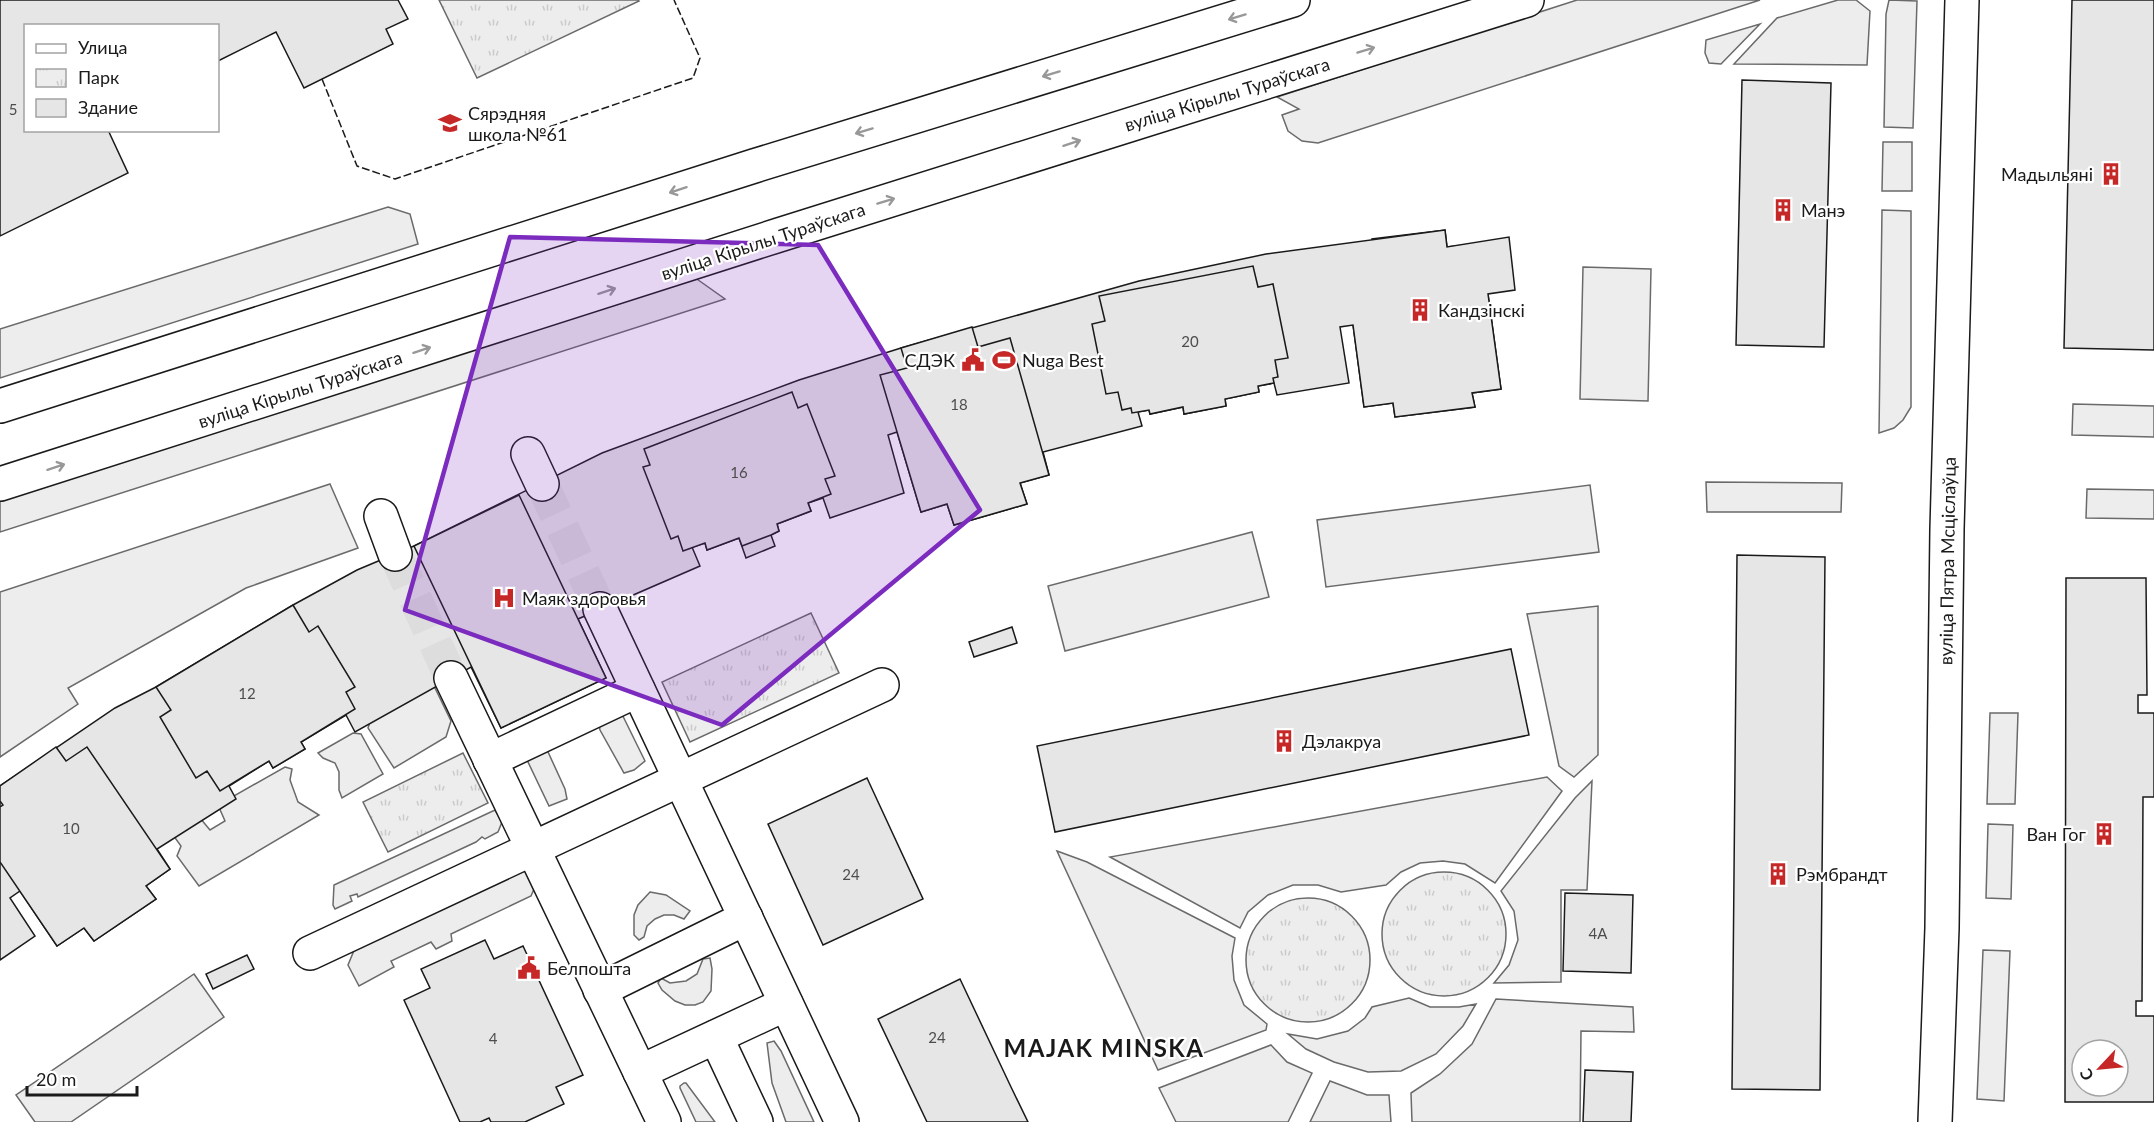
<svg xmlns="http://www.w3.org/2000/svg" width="2154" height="1122" viewBox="0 0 2154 1122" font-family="Lato,sans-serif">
	<defs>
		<pattern id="park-tufts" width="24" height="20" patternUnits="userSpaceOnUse" patternTransform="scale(1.5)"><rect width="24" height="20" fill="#ededed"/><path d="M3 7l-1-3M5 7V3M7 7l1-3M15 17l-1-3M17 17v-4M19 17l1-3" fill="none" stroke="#cbcbcb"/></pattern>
	</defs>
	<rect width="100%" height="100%" fill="#fff"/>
	<g fill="#ededed" stroke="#6a6a6a" stroke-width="1.5">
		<path d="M1577 0H1760L1318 143 1302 141 1288 131 1282 115 1299 109 1277 97Z"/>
		<path d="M1838 0H1856L1870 11 1867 65 1734 64 1777 18Z"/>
		<path d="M1889 0 1917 1 1913 128 1884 127 1886 14Z"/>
		<path d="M1760 24 1721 64 1709 63 1705 53 1706 40Z"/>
		<path d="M1883 142H1912V191H1882Z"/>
		<path d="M388 207 410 214 418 244 0 378V329Z"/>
		<path d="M1882 210 1911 211V407L1903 420 1894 428 1879 433Z"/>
		<path d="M1583 267 1651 269 1648 401 1580 399Z"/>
		<path d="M694 277 725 299 0 532V499Z"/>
		<path d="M2073 404 2154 406V437L2072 435Z"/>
		<path d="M1706 482 1842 483 1841 512H1707Z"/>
		<path d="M330 484 358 548 246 588 68 688 78 704 0 757V592Z"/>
		<path d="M1590 485 1599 552 1326 587 1317 520Z"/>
		<path d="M2087 489 2154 490V519L2086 518Z"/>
		<path d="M1252 532 1269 597 1065 651 1048 586Z"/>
		<path d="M1598 606V755L1574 777 1559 766 1527 614Z"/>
		<path d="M434 686 451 721 446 737 394 768 368 728 374 710Z"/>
		<path d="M614 698 645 761 634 770 624 773 600 730 596 709Z"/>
		<path d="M1990 713H2018L2015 804H1987Z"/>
		<path d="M353 733 361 734 383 774 342 798 339 790V772L335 763 323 758 318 753Z"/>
		<path d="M517 739 543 741 565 789 567 799 549 806Z"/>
		<path d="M285 767 292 769 290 780 298 802 319 815 199 886 177 856 181 846 173 835 200 818 210 830 225 821 218 805Z"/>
		<path d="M1547 777 1562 791 1495 883 1465 864 1443 861 1420 863 1401 872 1386 885 1341 892 1318 885H1293L1268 895 1248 912 1240 928 1110 857Z"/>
		<path d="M1592 781 1587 890H1561V982L1494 983 1509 965 1518 940 1514 911 1501 891 1575 798Z"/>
		<path d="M495 810 502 822 498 832 485 839 482 837 476 842 358 897 357 894 350 896 352 901 335 909 333 905 334 885Z"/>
		<path d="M1988 824 2013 825 2011 899 1986 898Z"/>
		<path d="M1057 851 1087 862 1235 938 1232 956 1234 980 1244 1005 1267 1024 1266 1030 1158 1070Z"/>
		<path d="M511 867 526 871 534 889 531 896 451 934 452 941 436 949 431 942 391 961 394 967 359 986 348 965 360 936Z"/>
		<path d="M650 892 666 895 690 911 684 919 674 915H664L655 919 647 926 644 937 639 940 634 935V915L638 905Z"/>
		<path d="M1983 950 2010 951 2004 1101 1977 1099Z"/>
		<path d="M710 958 712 969 711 991 703 1002 695 1005H685L675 1001 662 990 658 983 661 978 670 983 686 981 697 974 703 959Z"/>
		<path d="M194 974 224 1017 71 1122H35L16 1095Z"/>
		<path d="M1409 998 1430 1007H1459L1476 1004 1463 1026 1436 1054 1401 1071 1368 1072 1334 1062 1306 1049 1288 1034 1317 1039 1348 1031 1365 1018 1372 1007Z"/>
		<path d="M1496 999 1633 1007 1634 1032 1581 1031 1580 1122H1412L1411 1093 1440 1074 1472 1044Z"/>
		<path d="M774 1041 781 1051 814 1122H786L772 1083 767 1043Z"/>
		<path d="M1271 1045 1287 1062 1312 1073 1288 1122H1176L1159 1088Z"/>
		<path d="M1330 1081 1367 1095H1389L1391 1122H1310Z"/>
		<path d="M684 1083H686L715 1122H696L680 1088V1086Z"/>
	</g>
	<g fill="url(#park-tufts)" stroke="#6a6a6a" stroke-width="1.5">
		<path d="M439 0H638L639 1 477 78Z"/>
		<path d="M811 613 839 673 690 742 662 682Z"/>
		<path d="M463 753 488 803 388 852 363 802Z"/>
		<circle cx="1444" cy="934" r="62"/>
		<circle cx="1308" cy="960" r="62"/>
	</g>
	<g fill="#e6e6e6" stroke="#1a1a1a" stroke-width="1.5" fill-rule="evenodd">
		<path d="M0 0H398L408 19 386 29 393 44 304 88 276 32 218 61V26H26V130H108L128 173 0 236Z"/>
		<path d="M2072 0H2154V350L2064 348Z"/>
		<path d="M1742 80 1831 83 1824 347 1736 345Z"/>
		<path d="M1445 230 1447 247 1481 243 1501 389 1472 393 1475 407 1395 417 1393 403 1364 407 1345 265 1375 261 1372 239Z"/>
		<path d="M1445 230 1447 247 1509 237 1515 290 1488 294 1501 389 1472 393 1475 407 1395 417 1393 403 1364 407 1353 325 1340 327 1349 383 1277 395 1274 383 1258 386 1259 392 1225 399 1226 406 1184 414 1183 407 1150 414 1149 410 1138 412 1142 426 1043 452 1049 475 1020 483 1027 504 954 525 947 504 921 512 897 432 888 435 904 493 830 518 823 498 808 503 811 511 777 524 779 531 771 535 775 546 746 558 739 538 707 550 705 543 692 547 700 566 578 619 606 678 501 728 471 667 355 732 346 715 301 742 305 749 273 768 269 761 229 786 236 799 157 849 170 869 146 886 156 899 94 941 84 928 57 946 20 891 10 898 35 936 0 960V786L115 708 156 687 293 605 357 570 414 546 602 453 799 380 901 348 1139 281 1266 254Z"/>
		<path d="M1253 266 1258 287 1273 284 1288 358 1275 360 1278 377 1273 378 1274 383 1258 386 1259 392 1225 399 1226 406 1184 414 1183 407 1150 414 1149 410 1132 413 1131 408 1122 410 1118 392 1106 394 1092 324 1105 321 1099 296Z"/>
		<path d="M972 327 978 347 1010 338 1049 475 1020 483 1027 504 954 525 947 504 921 512 880 375 907 368 901 348Z"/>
		<path d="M792 392 798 408 807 404 835 476 825 479 831 494 808 503 811 511 777 524 779 531 771 535 742 546 739 538 707 550 705 543 683 551 678 536 671 539 643 467 650 465 644 449Z"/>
		<path d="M519 495 606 678 501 728 414 546Z"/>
		<path d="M1737 555 1825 557 1820 1090 1732 1089Z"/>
		<path d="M2066 578H2146L2147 695H2138V713H2154V797H2143L2142 1001H2136V1016H2154V1102H2065ZM2082 1050H2118V1086H2082Z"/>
		<path d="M293 605 309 632 318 626 355 687 346 692 355 709 301 742 305 749 273 768 269 761 220 791 207 771 196 778 160 717 171 710 156 687Z"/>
		<path d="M1012 627 1017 643 974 657 969 642Z"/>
		<path d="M1511 649 1529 735 1055 832 1037 746Z"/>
		<path d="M56 747 66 761 87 747 170 869 146 886 156 899 94 941 84 928 57 946 0 862V807L3 805 0 801V786Z"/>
		<path d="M867 778 923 899 823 945 768 824Z"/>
		<path d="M1565 893 1633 895 1631 973 1563 971Z"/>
		<path d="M485 940 494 959 523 946 583 1075 556 1087 564 1104 525 1122H491L489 1118 480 1122H460L404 1000 430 988 421 969Z"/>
		<path d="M247 955 254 969 213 989 206 974Z"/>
		<path d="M960 979 1011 1087 1028 1122H927L878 1019Z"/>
		<path d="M1585 1070 1633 1072 1631 1122H1583Z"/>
	</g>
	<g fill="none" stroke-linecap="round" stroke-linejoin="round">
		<g stroke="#ddd" stroke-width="33" stroke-dasharray="33 16" stroke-linecap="butt">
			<path d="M542 484 600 609"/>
			<path d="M395 554 451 678"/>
		</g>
		<g stroke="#1a1a1a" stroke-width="36">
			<g id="street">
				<path d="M528 454 542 484"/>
				<path d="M381 516 395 554"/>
				<path d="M600 609 842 1122"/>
				<path d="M451 678 664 1122"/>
				<path d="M490 760 638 690"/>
				<path d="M310 953 882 685"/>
				<path d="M600 990 746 918"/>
				<path d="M716 1037 756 1122"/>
				<path d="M640 1072 786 1004"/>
				<path d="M1935 1122 1942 928 1947 529 1962 0"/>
			</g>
		</g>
		<g stroke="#1a1a1a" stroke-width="36">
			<g id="secondary">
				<path d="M0 406 754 166 1293 0"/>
				<path d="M0 484 779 235 1527 0"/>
			</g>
		</g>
		<use href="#street" stroke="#fff" stroke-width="33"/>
		<use href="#secondary" stroke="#fff" stroke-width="33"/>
		<path stroke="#1a1a1a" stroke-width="1.5" stroke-dasharray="8 3" stroke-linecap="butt" d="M322 79 357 166 395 179 693 78 700 58 674 0"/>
	</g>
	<defs><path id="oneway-shaft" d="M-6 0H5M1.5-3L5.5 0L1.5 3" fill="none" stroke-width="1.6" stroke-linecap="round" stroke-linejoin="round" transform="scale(1.5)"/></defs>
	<g stroke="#989898">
		<use href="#oneway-shaft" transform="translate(1237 17) rotate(163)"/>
		<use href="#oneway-shaft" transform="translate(1366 50) rotate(-17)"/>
		<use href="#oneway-shaft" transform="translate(1051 74) rotate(163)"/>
		<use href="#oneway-shaft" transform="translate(864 131) rotate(163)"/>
		<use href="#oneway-shaft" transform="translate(1072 143) rotate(-18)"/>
		<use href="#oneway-shaft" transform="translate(678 190) rotate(162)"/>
		<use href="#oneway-shaft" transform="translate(886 201) rotate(-17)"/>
		<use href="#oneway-shaft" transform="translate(607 291) rotate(-18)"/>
		<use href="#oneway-shaft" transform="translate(422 350) rotate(-18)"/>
		<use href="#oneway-shaft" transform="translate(56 467) rotate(-18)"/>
	</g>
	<path fill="#7b2cbf" fill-opacity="0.2" stroke="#7b2cbf" stroke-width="4.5" stroke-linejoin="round" d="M510 237 818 245 980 510 722 725 405 610Z"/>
	<defs>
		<g id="school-bare" transform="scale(1.8)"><path d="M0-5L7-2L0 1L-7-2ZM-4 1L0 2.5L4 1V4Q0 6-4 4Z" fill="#c62828" stroke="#fff" stroke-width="2.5" paint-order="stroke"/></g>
		<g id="building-bare" transform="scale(1.8)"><path d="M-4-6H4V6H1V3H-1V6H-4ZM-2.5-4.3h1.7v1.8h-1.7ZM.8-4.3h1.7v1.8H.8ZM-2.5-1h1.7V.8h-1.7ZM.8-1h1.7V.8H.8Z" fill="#c62828" stroke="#fff" stroke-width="2.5" paint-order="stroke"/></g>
		<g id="civic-bare" transform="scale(1.8)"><path d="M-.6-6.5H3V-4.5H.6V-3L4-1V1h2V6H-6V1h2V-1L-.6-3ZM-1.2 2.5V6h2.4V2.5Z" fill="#c62828" stroke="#fff" stroke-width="2.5" paint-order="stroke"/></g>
		<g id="stadium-bare" transform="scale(1.8)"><path d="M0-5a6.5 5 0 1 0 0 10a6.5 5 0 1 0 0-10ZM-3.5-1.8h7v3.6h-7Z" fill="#c62828" stroke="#fff" stroke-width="2.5" paint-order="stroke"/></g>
		<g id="hospital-bare" transform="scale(1.8)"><path d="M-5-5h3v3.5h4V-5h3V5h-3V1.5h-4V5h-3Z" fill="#c62828" stroke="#fff" stroke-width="2.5" paint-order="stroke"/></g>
	</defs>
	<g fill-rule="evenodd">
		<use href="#school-bare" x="450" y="123"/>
		<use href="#building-bare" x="2111" y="174"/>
		<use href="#building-bare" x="1783" y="210"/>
		<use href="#building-bare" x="1420" y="310"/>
		<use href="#civic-bare" x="973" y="360"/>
		<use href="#stadium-bare" x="1004" y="360"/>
		<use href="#hospital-bare" x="504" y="598"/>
		<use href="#building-bare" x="1284" y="741"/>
		<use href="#building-bare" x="2104" y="834"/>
		<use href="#building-bare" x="1778" y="874"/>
		<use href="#civic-bare" x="529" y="968"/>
	</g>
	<g text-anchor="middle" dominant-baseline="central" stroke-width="4.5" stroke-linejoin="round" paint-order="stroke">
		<g font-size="15" fill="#4d4d4d">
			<text x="13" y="109">5</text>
			<text x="1190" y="341">20</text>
			<text x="959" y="404">18</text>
			<text x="739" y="472">16</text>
			<text x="247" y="693">12</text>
			<text x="71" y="828">10</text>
			<text x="851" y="874">24</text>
			<text x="1598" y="933">4А</text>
			<text x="937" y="1037">24</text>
			<text x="493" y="1038">4</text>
		</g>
		<g font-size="18" fill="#1a1a1a" stroke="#fff">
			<text transform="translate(1227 94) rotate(-17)">вуліца Кірылы Тураўскага</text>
			<text transform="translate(763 241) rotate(-18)">вуліца Кірылы Тураўскага</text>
			<text transform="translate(300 389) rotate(-18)">вуліца Кірылы Тураўскага</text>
			<text transform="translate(1947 561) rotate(-89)">вуліца Пятра Мсціслаўца</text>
		</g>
		<g font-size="18" fill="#1a1a1a" stroke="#fff" text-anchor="start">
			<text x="468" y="113">Сярэдняя<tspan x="468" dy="21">школа №61</tspan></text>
			<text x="2093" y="174" text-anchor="end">Мадыльяні</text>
			<text x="1801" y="210">Манэ</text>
			<text x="1438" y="310">Кандзінскі</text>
			<text x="955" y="360" text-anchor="end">СДЭК</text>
			<text x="1022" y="360">Nuga Best</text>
			<text x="522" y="598">Маяк здоровья</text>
			<text x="1302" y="741">Дэлакруа</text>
			<text x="2086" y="834" text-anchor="end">Ван Гог</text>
			<text x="1796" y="874">Рэмбрандт</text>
			<text x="547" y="968">Белпошта</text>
		</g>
		<g font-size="24" font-weight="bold" letter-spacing="1.5" fill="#1a1a1a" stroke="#fff">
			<text x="1104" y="1047">MAJAK MINSKA</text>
		</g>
	</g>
	<rect x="24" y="24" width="195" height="108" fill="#ffffff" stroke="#a3a3a3" stroke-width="1.5"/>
	<rect x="36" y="44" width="30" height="9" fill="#ffffff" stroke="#a3a3a3" stroke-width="1.5"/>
	<text x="78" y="54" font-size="18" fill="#1a1a1a">Улица</text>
	<rect x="36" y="69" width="30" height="18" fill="url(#park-tufts)" stroke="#a3a3a3" stroke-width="1.5"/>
	<text x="78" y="84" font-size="18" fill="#1a1a1a">Парк</text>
	<rect x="36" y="99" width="30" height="18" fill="#e6e6e6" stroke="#a3a3a3" stroke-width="1.5"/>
	<text x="78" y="114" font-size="18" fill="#1a1a1a">Здание</text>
	<g transform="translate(2100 1068) rotate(244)"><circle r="28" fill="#ffffff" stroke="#a3a3a3" stroke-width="1.5"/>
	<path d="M0-4.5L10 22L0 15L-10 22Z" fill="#c62828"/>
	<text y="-9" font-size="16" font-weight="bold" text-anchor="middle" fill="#1a1a1a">С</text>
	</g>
	<path d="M27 1086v9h110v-9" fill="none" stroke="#1a1a1a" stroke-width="3"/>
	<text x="36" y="1086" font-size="18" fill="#1a1a1a" stroke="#ffffff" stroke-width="4.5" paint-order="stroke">20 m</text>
</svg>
